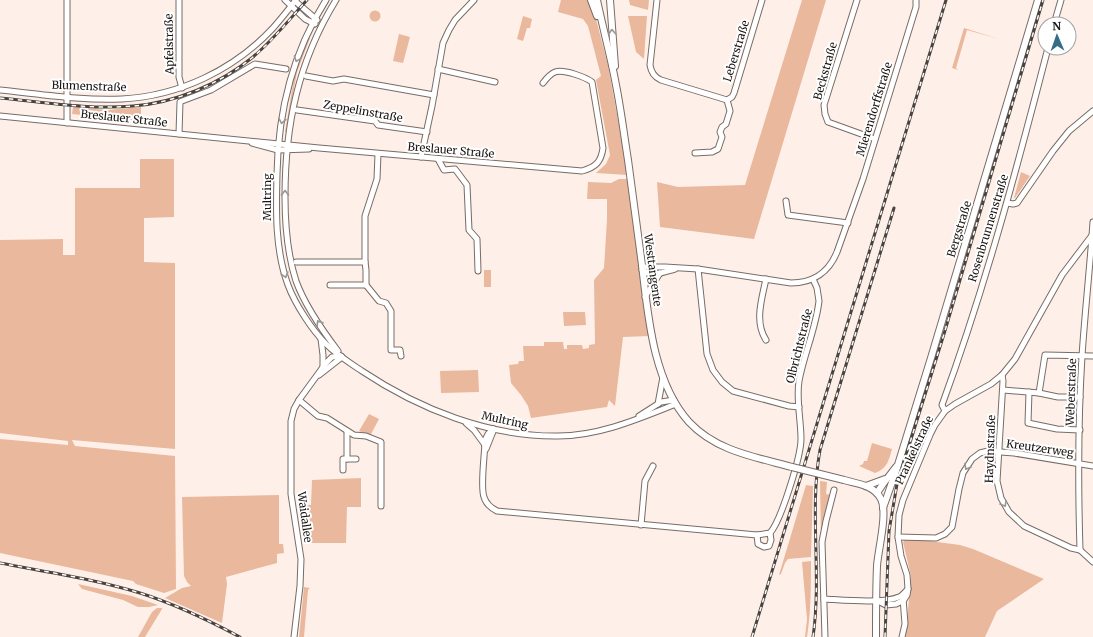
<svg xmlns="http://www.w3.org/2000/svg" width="1093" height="637" viewBox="0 0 1093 637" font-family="Merriweather,serif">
	<rect width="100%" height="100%" fill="#fef0e8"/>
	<g fill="#eab89c">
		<path d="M561 0H591L608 65 628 175 596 173 606 164 610 155 596 80 601 76 588 26 583 19 558 12Z"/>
		<path d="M629 0H649L648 10 630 5Z"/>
		<path d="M802 0H826L754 239 660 227 657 182 678 187 745 185Z"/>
		<circle cx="375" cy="16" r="5.5"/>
		<path d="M523 16 532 19 530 28H527L523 41 517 39Z"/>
		<path d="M628 16H647L644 59 636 52Z"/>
		<path d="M964 28 999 39 967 30 956 68 958 70 952 68Z"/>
		<path d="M399 34 410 37 403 63 393 61Z"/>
		<path d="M308 38H310L297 72 286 132H285L295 72Z"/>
		<path d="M73 107 108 110 141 107V121L72 114Z"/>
		<path d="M140 159H174V217L144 218V262L175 263V449L72 440 75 446 175 456 176 589 164 593 136 584 133 581 0 553V439L68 445V441L0 433V240L63 239V255H75V188H140Z"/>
		<path d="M1021 172 1030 176 1015 198H1014Z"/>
		<path d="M619 179H629L642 296 649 336 623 337 615 406 609 400 607 407 531 418 528 406 521 395 511 383 509 365 518 364 519 361H524L523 346H544V342H563L564 349H567V345H582L583 349 589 348V345L595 344 594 280 604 268 607 219V199H587L588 182 611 183Z"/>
		<rect x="484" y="270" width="7" height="17"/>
		<path d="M563 312H585L586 325 564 326Z"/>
		<path d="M478 370 479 392 441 393 440 371Z"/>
		<path d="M369 414 379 419 370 436 359 431Z"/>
		<path d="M872 443 892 449C889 460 887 469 875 473L859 466 863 464 864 461H867Z"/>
		<path d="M361 478V507H347L346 543H305L299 505H311L312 480Z"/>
		<path d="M820 481 827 482 826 494 831 495 821 542Z"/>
		<path d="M806 485 813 486 811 557 788 559 785 563 781 574 779 575Z"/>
		<path d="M279 495V544H283L284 553 277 554V563L226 577 227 584 222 623 165 598 182 588 191 586 187 582 184 576 182 497Z"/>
		<path d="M907 538 960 545 973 549 1044 579 997 611 985 637H904L907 621 911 576 903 542Z"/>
		<path d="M811 561C811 587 811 612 807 637H805L807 619 802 562Z"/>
		<path d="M78 584 132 596 158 605 149 607H138L123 600 82 589Z"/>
		<path d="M304 587 310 588 308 590 304 637H299Z"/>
		<path d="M157 608H162V609L145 637H138L152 612Z"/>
	</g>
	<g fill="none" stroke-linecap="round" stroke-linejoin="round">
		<g stroke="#786c65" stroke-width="7">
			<g id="minor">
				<path d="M67 0V123"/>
				<path d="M179 0V77L182 88"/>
				<path d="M285 0 305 19 315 24"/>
				<path d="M326 0C293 52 278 113 277 174 276 211 275 250 288 285 295 304 312 330 326 344 337 355 350 363 362 371 419 409 489 437 558 436 599 436 638 419 676 404"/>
				<path d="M336 0C298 62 285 125 285 197 285 226 287 253 296 281 305 306 322 330 338 351"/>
				<path d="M657 0 650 65C651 72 654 77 661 80L727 100"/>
				<path d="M857 0 824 105 825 114 828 122 875 139"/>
				<path d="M295 1 317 20"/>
				<path d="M1054 24 1061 0"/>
				<path d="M438 69 495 82"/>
				<path d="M306 76 333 81 344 79 434 95"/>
				<path d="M0 90C40 94 82 101 122 99 179 96 234 70 273 28 281 19 288 10 296 0"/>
				<path d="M727 100 732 97 734 93 762 0"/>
				<path d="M297 110 375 121 378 125 427 132"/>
				<path d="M0 116 319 148 582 171C596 167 601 162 603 148L592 82C585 77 564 69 555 72 550 74 546 79 543 83"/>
				<path d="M179 134 180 102 182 101 211 90 255 64 286 69"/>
				<path d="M252 143 278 150 309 149"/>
				<path d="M695 153 712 152 718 149 722 137 720 132 722 127 726 124 730 111 727 100"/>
				<path d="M378 154 377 179 365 216V262L366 270V285L379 301 386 303 391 311V350H400L401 356"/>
				<path d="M421 157 432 106 443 43 449 30 455 20 474 0"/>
				<path d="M438 159 444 170 455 169 467 185 469 230 477 239 478 271"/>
				<path d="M786 201 788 215 848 223"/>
				<path d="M1007 203 1013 204 1017 203 1053 151 1069 131 1093 111"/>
				<path d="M296 262H365"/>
				<path d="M642 267H665L698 269 791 283C813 283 829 272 837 252L863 179 916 7V0"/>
				<path d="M698 269 707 354 713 370 722 382 733 391 789 406 799 407"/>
				<path d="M642 270C652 278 664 272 675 269"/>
				<path d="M330 285H366"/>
				<path d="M645 297 660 273"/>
				<path d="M321 339 323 355V367"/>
				<path d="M766 340C754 322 762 298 766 279"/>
				<path d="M319 375 342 357"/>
				<path d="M1002 375 1003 381 997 481 1001 498 1009 512 1024 526 1071 548 1080 550"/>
				<path d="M1003 390 1039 393 1058 397H1080"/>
				<path d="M1029 392 1028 423 1057 429 1080 430"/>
				<path d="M1039 393 1045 355 1093 356"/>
				<path d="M299 400 318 416 327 418 354 435 366 436 381 442V506"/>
				<path d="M658 404 663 377"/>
				<path d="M945 411 942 405C985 288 1017 168 1048 48"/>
				<path d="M639 416 661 402 674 400"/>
				<path d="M466 423 474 430 485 445"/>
				<path d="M493 429 488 434 485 440C485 454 480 486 484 497 486 504 491 508 497 511L757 535 770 533C781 521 801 456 801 439 801 420 796 399 799 381 804 354 816 328 819 301L817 288 813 279"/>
				<path d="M486 449 494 429"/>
				<path d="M347 459H356"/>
				<path d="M343 470V459H347V431"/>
				<path d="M641 525 645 481 653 466"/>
				<path d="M757 535 758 544 764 547 769 546 771 540 770 533"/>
				<path d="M898 537 936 538 945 534 952 527 959 489 963 473 972 459 980 453 988 451 1014 453 1093 466"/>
				<path d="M1080 550C1078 485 1078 420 1082 356 1085 311 1090 267 1093 222"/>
				<path d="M1080 550 1093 562"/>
				<path d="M824 599C843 600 883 604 899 597 902 596 905 592 908 589"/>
				<path d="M876 600 886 605 896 604 904 600 907 595 908 589 907 575 901 556 898 537 899 515 903 500 930 435 935 425 945 411 955 404 991 384 1002 375 1015 359 1062 275 1093 234"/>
				<path d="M294 637 300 586 301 559 291 494V421L294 409 299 400 326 363 332 357 341 356"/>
				<path d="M825 637 822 542 826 521 834 490"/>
				<path d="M902 637 905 624 903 598"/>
			</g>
		</g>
		<g stroke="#786c65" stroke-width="8">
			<g id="major">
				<path d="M591 0 597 16"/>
				<path d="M597 0C603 29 611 57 616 85 621 110 624 135 628 160 633 195 637 230 642 265 648 316 653 382 689 422 716 451 755 457 792 467"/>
				<path d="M610 0 615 66"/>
				<path d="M844 480C858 484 874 485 881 499 888 513 878 550 877 566 876 590 876 613 876 637"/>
				<path d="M866 486 885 479"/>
				<path d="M877 493 883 484 896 467"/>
				<path d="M883 508 897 468 931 358 1038 0"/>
			</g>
		</g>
		<use href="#minor" stroke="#fff" stroke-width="5"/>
		<use href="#major" stroke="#fff" stroke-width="6"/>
		<g stroke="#49423e" stroke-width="3">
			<g id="rail">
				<path d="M0 98C43 102 90 110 133 106 175 103 220 84 253 57 273 40 289 20 307 0"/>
				<path d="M0 563C47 572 94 579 140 593 175 604 208 620 240 637"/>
				<path d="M752 637 946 0"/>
				<path d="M813 637C822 575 809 511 820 450L894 208"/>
				<path d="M885 637 889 531 897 484 944 334 1043 0"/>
			</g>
		</g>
		<use href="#rail" stroke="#fff" stroke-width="1.5" stroke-dasharray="4.5" stroke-linecap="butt"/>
		<g stroke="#786c65" stroke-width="8" stroke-linecap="butt">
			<path id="major-bridge" d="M792 467 844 480"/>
		</g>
		<use href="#major-bridge" stroke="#fff" stroke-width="6"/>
	</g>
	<defs><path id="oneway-chevron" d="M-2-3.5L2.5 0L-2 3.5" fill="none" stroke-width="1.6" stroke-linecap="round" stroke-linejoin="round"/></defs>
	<g stroke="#989594">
		<use href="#oneway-chevron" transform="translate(612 32) rotate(-93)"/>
		<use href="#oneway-chevron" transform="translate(297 59) rotate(110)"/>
		<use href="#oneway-chevron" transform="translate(282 121) rotate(100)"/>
		<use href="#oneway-chevron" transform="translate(285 193) rotate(-90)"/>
		<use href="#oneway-chevron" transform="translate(285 275) rotate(74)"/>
		<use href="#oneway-chevron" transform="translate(319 323) rotate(-122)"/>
		<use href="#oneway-chevron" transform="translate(967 467) rotate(120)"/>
		<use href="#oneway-chevron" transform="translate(1004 504) rotate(60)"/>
	</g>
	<g text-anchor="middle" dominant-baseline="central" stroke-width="4" stroke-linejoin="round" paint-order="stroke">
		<g font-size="11" fill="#191411" stroke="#fff">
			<text transform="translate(169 44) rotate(-91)">Apfelstraße</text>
			<text transform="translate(736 51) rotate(-73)">Leberstraße</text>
			<text transform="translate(825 71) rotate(-74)">Beckstraße</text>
			<text transform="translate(89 86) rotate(2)">Blumenstraße</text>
			<text transform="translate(874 109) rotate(-73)">Mierendorffstraße</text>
			<text transform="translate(363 111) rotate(10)">Zeppelinstraße</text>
			<text transform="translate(124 118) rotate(6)">Breslauer Straße</text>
			<text transform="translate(451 150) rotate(5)">Breslauer Straße</text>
			<text transform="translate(267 197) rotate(-90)">Multring</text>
			<text transform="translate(988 228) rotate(-73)">Rosenbrunnenstraße</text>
			<text transform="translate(959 229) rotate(-73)">Bergstraße</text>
			<text transform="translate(653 270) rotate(82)">Westtangente</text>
			<text transform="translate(799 346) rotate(-76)">Olbrichtstraße</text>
			<text transform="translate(1071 392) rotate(-88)">Weberstraße</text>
			<text transform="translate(505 420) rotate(12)">Multring</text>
			<text transform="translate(1040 448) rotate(8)">Kreutzerweg</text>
			<text transform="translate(990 449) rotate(-88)">Haydnstraße</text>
			<text transform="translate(914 450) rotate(-65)">Prankelstraße</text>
			<text transform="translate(305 517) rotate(82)">Waidallee</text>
		</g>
	</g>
	<g transform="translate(1057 36) rotate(358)"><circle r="19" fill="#ffffff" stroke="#a3a1a0"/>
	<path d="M0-3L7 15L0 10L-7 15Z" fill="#356d87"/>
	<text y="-6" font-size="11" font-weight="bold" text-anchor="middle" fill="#191411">N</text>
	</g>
</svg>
